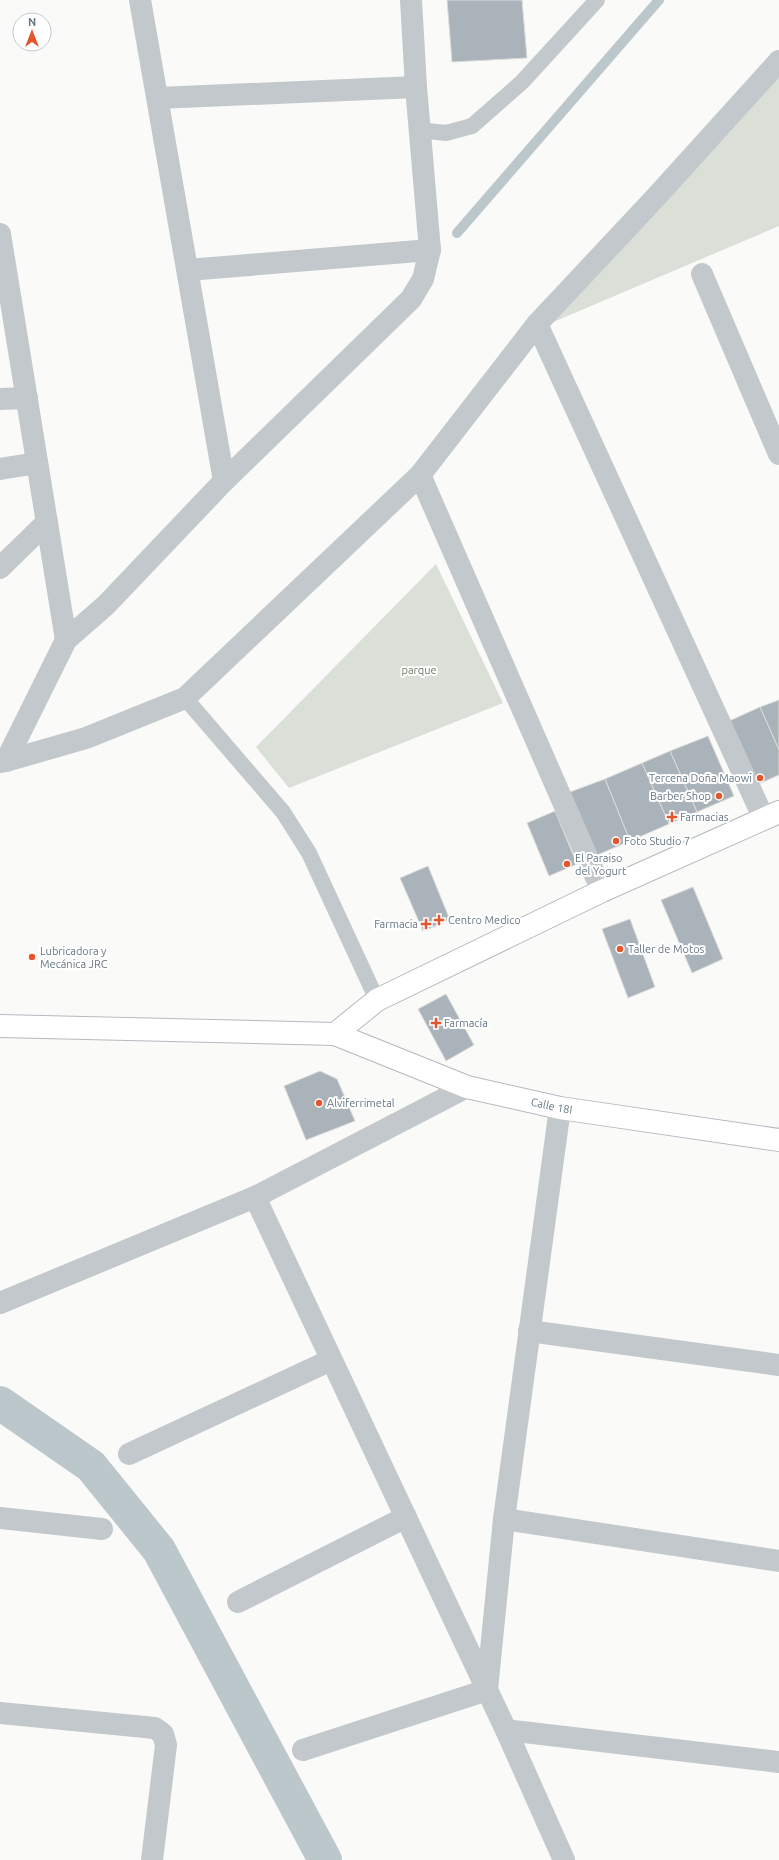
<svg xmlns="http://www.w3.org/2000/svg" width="779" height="1860" viewBox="0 0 779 1860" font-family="Ubuntu,sans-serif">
	<rect width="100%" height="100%" fill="#fafaf8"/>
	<g fill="#dadfd7">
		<path d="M779 77V226L544 326Z"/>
		<path d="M436 564 503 703 289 788 256 747Z"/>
	</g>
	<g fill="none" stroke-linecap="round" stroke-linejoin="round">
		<path stroke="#bbc7cb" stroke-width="10" d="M457 233 659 0"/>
		<path stroke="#bbc7cb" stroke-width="34" d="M0 1403 91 1466 159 1550 325 1860"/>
	</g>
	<g fill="#aab3b9" stroke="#dcdcda">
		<path d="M447 0H522L527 58 452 62Z"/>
		<path d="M779 700V750L760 707Z"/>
		<path d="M760 707 779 750V775L756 785 729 721Z"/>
		<path d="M708 736 734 796 697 812 670 751Z"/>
		<path d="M670 751 697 812 669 824 642 763Z"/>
		<path d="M642 763 669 824 630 841 605 779Z"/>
		<path d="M605 779 630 841 597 855 570 792Z"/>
		<path d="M555 811 577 864 549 876 527 823Z"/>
		<path d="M428 866 450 920 423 931 400 878Z"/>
		<path d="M693 887 723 959 692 973 661 900Z"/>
		<path d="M630 919 655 987 628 998 602 929Z"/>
		<path d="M446 994 474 1045 446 1061 418 1009Z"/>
		<path d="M320 1071 337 1079 355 1121 306 1140 284 1086Z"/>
	</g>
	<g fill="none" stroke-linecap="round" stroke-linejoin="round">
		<g stroke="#b3babf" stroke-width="24">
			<g id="secondary">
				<path d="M0 1026 335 1034 377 1000 602 891 779 812"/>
				<path id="s1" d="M335 1034 467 1087 560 1108 779 1140"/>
			</g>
		</g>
		<g stroke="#c3c8cc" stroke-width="16">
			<path d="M419 130 446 133 472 126 522 82 597 0"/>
			<path d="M185 698 283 812 309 853 377 1000"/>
		</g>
		<g stroke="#c3c8cc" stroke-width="22">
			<path d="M140 0 224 481"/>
			<path d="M158 98 416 87"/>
			<path d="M0 234 66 640"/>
			<path d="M188 270 430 250"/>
			<path d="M702 274 779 454"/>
			<path d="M537 324 764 819"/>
			<path d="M0 399 27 398"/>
			<path d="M0 469 37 463"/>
			<path d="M420 475 602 891"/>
			<path d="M0 568 47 522"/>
			<path d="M6 761 86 738 185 698 420 475 537 324 656 197 779 61"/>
			<path d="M0 762 6 761 66 640 106 605 224 481 411 299 423 279 430 250 416 87 411 0"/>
			<path d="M255 1197 506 1730 564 1860"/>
			<path d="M0 1303 255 1197 467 1087"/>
			<path d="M529 1331 779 1365"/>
			<path d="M129 1454 331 1360"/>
			<path d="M0 1518 102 1529"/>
			<path d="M504 1519 779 1561"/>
			<path d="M238 1602 406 1517"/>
			<path d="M0 1713 155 1728 163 1734 166 1745 152 1860"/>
			<path d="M506 1730 779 1762"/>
			<path d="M303 1750 487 1690 504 1519 560 1108"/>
		</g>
		<use href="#secondary" stroke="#fff" stroke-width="22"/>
	</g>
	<g fill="#e4572e" stroke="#fff" stroke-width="1.5">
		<circle cx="760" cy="778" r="4"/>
		<circle cx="719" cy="796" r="4"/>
		<path d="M670 811h4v4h4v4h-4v4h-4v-4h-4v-4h4z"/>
		<circle cx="616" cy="841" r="4"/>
		<circle cx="567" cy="864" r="4"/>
		<path d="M437 914h4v4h4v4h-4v4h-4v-4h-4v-4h4z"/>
		<path d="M424 918h4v4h4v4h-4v4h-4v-4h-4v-4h4z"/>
		<circle cx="620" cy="949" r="4"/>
		<circle cx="32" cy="957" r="4"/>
		<path d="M434 1017h4v4h4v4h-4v4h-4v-4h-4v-4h4z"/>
		<circle cx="319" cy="1103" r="4"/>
	</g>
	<g text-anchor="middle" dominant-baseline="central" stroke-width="4" stroke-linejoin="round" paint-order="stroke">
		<g font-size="11" fill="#687a64" stroke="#fff">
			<text x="419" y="670">parque</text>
		</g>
		<g font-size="11" fill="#657683" stroke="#fff" text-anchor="start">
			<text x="752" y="778" text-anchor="end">Tercena Doña Maowi</text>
			<text x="711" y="796" text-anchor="end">Barber Shop</text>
			<text x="680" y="817">Farmacias</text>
			<text x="624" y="841">Foto Studio 7</text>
			<text x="575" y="858">El Paraiso<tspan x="575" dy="13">del Yogurt</tspan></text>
			<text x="448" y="920">Centro Medico</text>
			<text x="418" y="924" text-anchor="end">Farmacia</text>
			<text x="628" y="949">Taller de Motos</text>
			<text x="40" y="951">Lubricadora y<tspan x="40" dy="13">Mecánica JRC</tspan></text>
			<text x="444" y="1023">Farmacía</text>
			<text x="327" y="1103">Alviferrimetal</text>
		</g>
		<g font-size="11" fill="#657683" stroke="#fff">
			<text stroke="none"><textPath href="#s1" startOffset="229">Calle 18I</textPath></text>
		</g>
	</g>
	<g transform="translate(32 32)"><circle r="19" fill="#ffffff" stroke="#c1c8cd"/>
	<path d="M0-3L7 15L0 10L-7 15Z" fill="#e4572e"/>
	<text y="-6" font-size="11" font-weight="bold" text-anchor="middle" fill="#657683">N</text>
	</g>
</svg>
